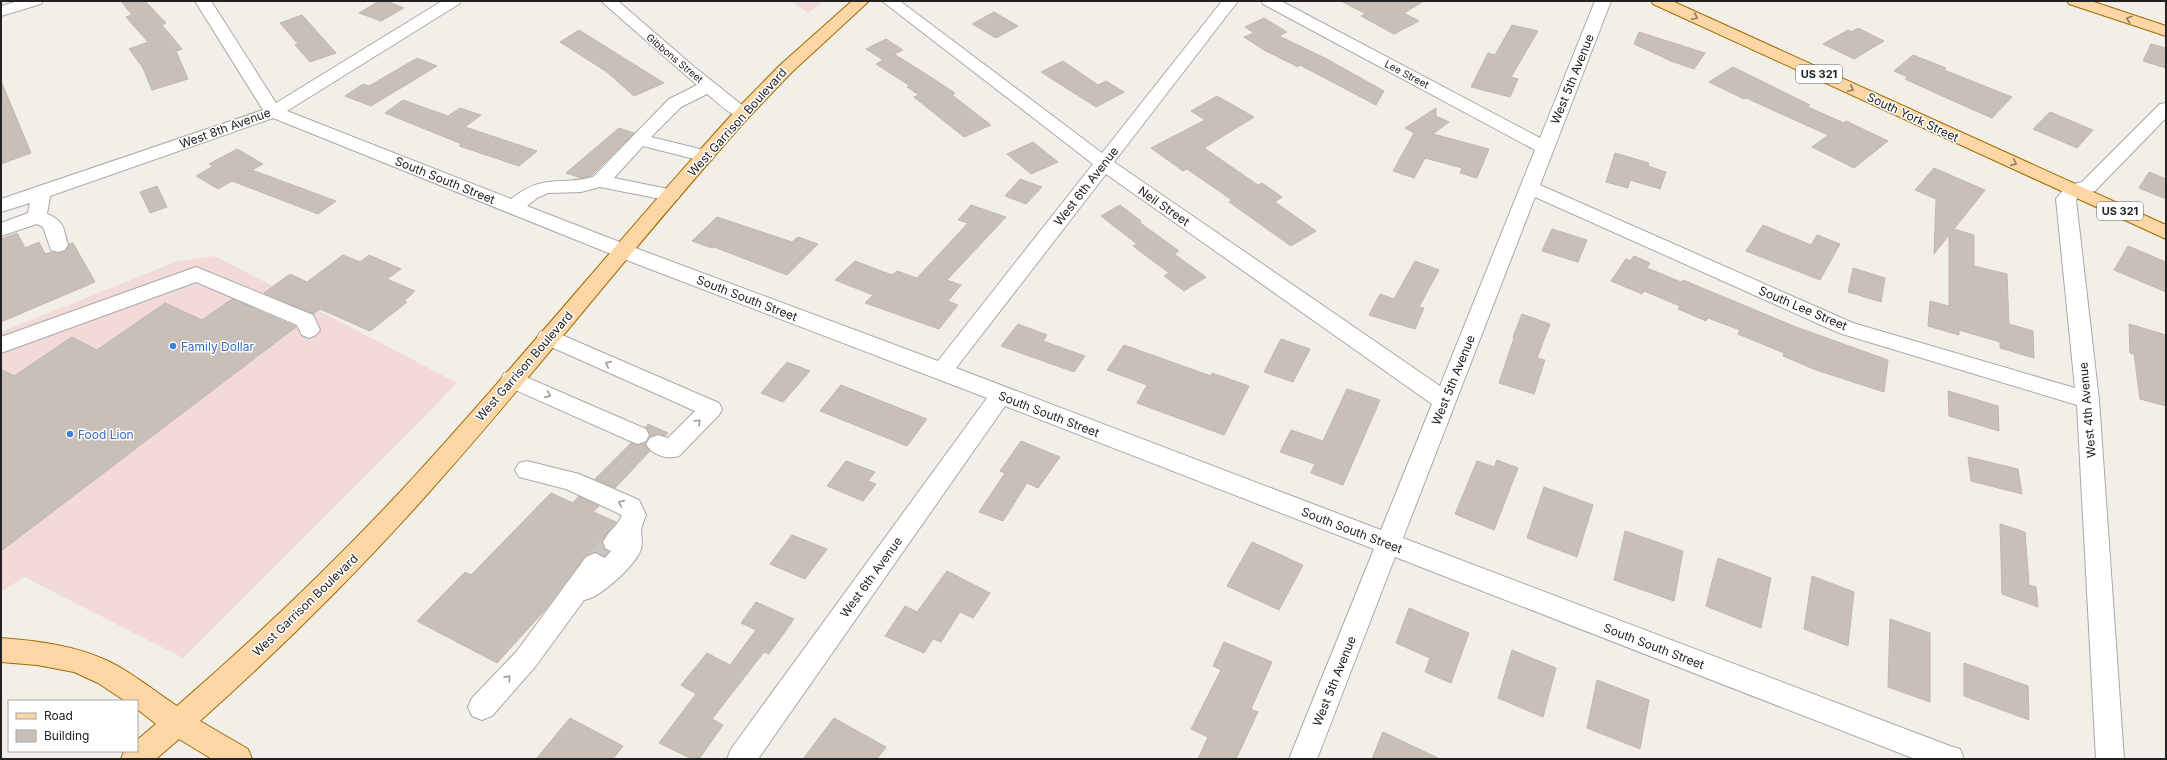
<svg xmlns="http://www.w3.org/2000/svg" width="2167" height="760" viewBox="0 0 2167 760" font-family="Inter,sans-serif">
	<rect width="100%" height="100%" fill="#f2efe9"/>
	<g fill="#f2dad9">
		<path d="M790 1H824L808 13Z"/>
		<path d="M215 256 457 383 424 417 183 658 24 577 1 592V332L178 261Z"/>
	</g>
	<g fill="#c7bfb8" stroke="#c4b6ab">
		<path d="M121 1H145L166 23 162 25 182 49 176 51 188 79 152 90 143 68 129 49 148 42 126 17 132 15Z"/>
		<path d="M379 1H386L404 8 381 21 359 13Z"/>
		<path d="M1341 1H1424L1404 13 1419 21 1394 34 1361 16 1366 14Z"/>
		<path d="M994 12 1018 26 996 38 972 24Z"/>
		<path d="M302 15 336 53 310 62 295 45 298 44 280 23Z"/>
		<path d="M1264 18 1287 32 1279 36 1325 58 1384 91 1376 105 1300 65 1298 67 1264 50 1244 37 1254 33 1245 27Z"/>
		<path d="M1512 25 1538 31 1511 77 1518 79 1510 97 1471 87 1488 53 1495 55Z"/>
		<path d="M1858 28 1884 41 1854 59 1823 44 1848 30 1852 32Z"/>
		<path d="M579 30 664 83 634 96 607 72 560 42Z"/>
		<path d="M1639 32 1705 53 1694 69 1671 61 1634 44Z"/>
		<path d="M886 39 903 50 890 56 894 54 929 76 955 93 952 95 991 125 964 137 914 97 919 95 907 87 910 86 876 64 883 60 866 49Z"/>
		<path d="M2151 44 2166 48V68L2143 61Z"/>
		<path d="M1913 55 1946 68 1944 70 2012 97 1992 118 1951 100 1905 79 1908 77 1894 71Z"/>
		<path d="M417 58 437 66 371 106 345 96 363 84 369 86Z"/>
		<path d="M1063 61 1098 85 1106 81 1124 92 1096 107 1041 72Z"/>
		<path d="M1733 67 1810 105 1808 107 1844 123 1846 121 1888 141 1854 168 1812 147 1828 135 1746 98 1744 99 1709 82Z"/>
		<path d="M1 81 31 153 1 164Z"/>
		<path d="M1217 96 1254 117 1204 148 1258 185 1262 183 1282 197 1275 202 1316 231 1291 246 1229 202 1232 200 1187 169 1183 171 1151 148 1205 120 1191 111Z"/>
		<path d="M403 100 448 116 460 108 481 115 465 127 537 151 519 166 459 146 462 144 385 113Z"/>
		<path d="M1436 108V116L1449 122 1433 134 1489 149 1477 178 1460 173 1462 168 1425 158 1414 178 1393 171 1414 133 1405 128Z"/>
		<path d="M2050 112 2093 130 2077 148 2033 129Z"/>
		<path d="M619 128 634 133 591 176 581 178 566 173Z"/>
		<path d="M1033 142 1058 162 1031 174 1007 154Z"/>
		<path d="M237 149 263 164 252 170 336 201 318 214 232 181 218 189 196 176 213 166 209 164Z"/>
		<path d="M1615 153 1649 163 1648 166 1666 172 1660 189 1630 180 1628 188 1606 182Z"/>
		<path d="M1934 168 1985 190 1954 229 1974 235V266L2007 274 2009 324 2033 331 2034 358 2000 348V342L1959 330V335L1928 326 1930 301 1949 306V235L1934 254 1936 199 1915 190Z"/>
		<path d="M2149 172 2166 179V199L2139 188Z"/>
		<path d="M1020 179 1042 187 1026 204 1005 196Z"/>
		<path d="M157 186 167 207 150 213 140 192Z"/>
		<path d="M971 205 1006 217 947 280 961 285 948 301 958 305 939 329 865 303 873 295 835 280 855 261 892 275 897 271 917 278 968 223 958 220Z"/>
		<path d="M1120 205 1141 221 1139 222 1179 251 1174 254 1206 277 1184 291 1164 276 1169 273 1133 246 1137 244 1101 216Z"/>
		<path d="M717 217 792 242 798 237 818 244 787 275 714 247 712 248 692 241Z"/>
		<path d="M1763 225 1811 245 1817 235 1840 244 1820 280 1746 251Z"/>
		<path d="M1552 229 1587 240 1578 262 1542 251Z"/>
		<path d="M17 233 25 248 39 242 45 254 52 252 58 253 65 251 69 244 73 243 95 282 1 322V239Z"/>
		<path d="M2128 246 2166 262V292L2114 270Z"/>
		<path d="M343 255 360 262 369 255 401 269 387 279 415 291 404 301 407 302 370 331 320 309 313 314 264 293 290 274 307 282Z"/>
		<path d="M1634 256 1650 263 1647 268 1681 282 1683 280 1796 327 1888 360 1884 392 1816 370 1783 356 1784 353 1738 334 1740 330 1708 318 1706 321 1678 309 1680 306 1644 291 1642 294 1611 281 1626 259 1630 261Z"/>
		<path d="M1415 261 1439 270 1419 307 1424 308 1415 329 1369 315 1380 294 1394 299Z"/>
		<path d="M1853 268 1885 278 1881 302 1848 292Z"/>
		<path d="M232 299 296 327 1 551V369L14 376 72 337 97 350 165 303 202 320Z"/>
		<path d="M1522 314 1550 324 1537 358 1545 360 1534 394 1499 383 1514 338 1513 337Z"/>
		<path d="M1018 324 1047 335 1043 341 1085 356 1074 372 1001 346Z"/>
		<path d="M2129 324 2166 335V406L2140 399 2134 354 2130 353Z"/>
		<path d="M1281 339 1310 349 1293 382 1264 372Z"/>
		<path d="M1124 345 1211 376 1212 373 1249 386 1224 435 1137 403 1147 385 1107 370Z"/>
		<path d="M787 362 810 371 783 402 761 393Z"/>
		<path d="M841 385 871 397 927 419 907 446 820 411Z"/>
		<path d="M1347 389 1380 400 1343 485 1311 473 1315 464 1280 452 1291 430 1323 441Z"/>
		<path d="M1948 391 1998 406 1999 431 1949 416Z"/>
		<path d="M648 424 668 433 665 436 657 434 650 436 646 427Z"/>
		<path d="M1021 441 1060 457 1038 488 1027 483 1003 521 979 512 1005 473 1000 471Z"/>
		<path d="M631 443 637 445 645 443 650 451 615 488 595 479Z"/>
		<path d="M1968 457 2018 469 2022 494 1971 481Z"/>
		<path d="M1497 460 1518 468 1494 530 1455 514 1477 461 1494 467Z"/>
		<path d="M846 461 875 472 868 481 876 484 863 501 827 486Z"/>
		<path d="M1544 487 1593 505 1577 557 1527 538Z"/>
		<path d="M551 493 573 503 579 496 599 506 593 512 616 522 602 541 605 550 608 552 605 556 594 552 585 556 545 610 497 663 417 621 465 572 471 575Z"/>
		<path d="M2000 524 2025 532 2029 585 2036 587 2038 607 2002 594Z"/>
		<path d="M1625 531 1683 551 1674 601 1614 580Z"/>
		<path d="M792 535 827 549 805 579 770 564Z"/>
		<path d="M1252 542 1303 565 1279 610 1227 586Z"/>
		<path d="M1718 558 1771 578 1761 628 1706 606Z"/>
		<path d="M947 571 990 593 973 618 960 612 941 642 933 639 924 653 885 636 905 606 917 612Z"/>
		<path d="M1812 576 1854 592 1848 646 1804 629Z"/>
		<path d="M756 602 794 619 769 654 764 652 712 719 723 725 699 759H692L659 743 696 694 681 685 707 653 730 665 756 630 741 623Z"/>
		<path d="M1409 608 1469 633 1451 683 1425 672 1430 658 1396 643Z"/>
		<path d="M1890 619 1930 633V702L1888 687Z"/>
		<path d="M1224 642 1272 662 1251 709 1258 712 1236 759H1198L1208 737 1191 729 1221 670 1213 666Z"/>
		<path d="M1512 650 1556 668 1543 717 1498 698Z"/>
		<path d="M1964 663 2028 686 2029 720 1964 696Z"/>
		<path d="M1597 680 1649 700 1640 749 1587 728Z"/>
		<path d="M570 718 623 746 613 759H536Z"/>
		<path d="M834 718 886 747 877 759H803Z"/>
		<path d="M1383 732 1440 759H1372Z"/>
	</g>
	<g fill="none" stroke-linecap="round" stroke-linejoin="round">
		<path stroke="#c8c6c1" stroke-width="24" stroke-dasharray="24 12" stroke-linecap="butt" d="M595 564 615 542"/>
		<g stroke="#a9a9a9" stroke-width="2">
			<g id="minor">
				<path d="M18 1H43L41 4 1 16V6Z"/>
				<path d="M195 1H211L276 103 442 1H461L459 4 287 111 511 199C544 173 558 186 593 177L669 99 697 85 601 1H618L692 65 752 113 749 117C734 121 719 103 707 94L681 107 651 137 712 152 715 156 712 160 706 162 643 146 614 178 678 191 680 195 678 199 671 201 600 187 581 192 548 193 537 198 527 206 630 246 938 361 1093 164 882 1H900L1102 153 1222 1H1238L1114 162 1440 386 1535 150 1263 4 1261 1H1281L1540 138 1595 1H1611L1540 185 1853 323 2075 388 2056 199 2066 186 2082 182 2160 104 2166 103V118L2095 191 2079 195 2076 200 2099 400 2124 759H2096L2077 405 1839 333 1535 197 1403 538 1950 746 1960 749 1964 759H1915L1395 557 1317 759H1289L1374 549 1005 406 758 759H727L731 749 987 398 616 256 273 118 50 196 47 214C65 221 63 228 68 245L65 250 58 252 51 250 43 227 37 224 1 236V223L28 213 30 203 1 212V199L263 110ZM1106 174 1432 404 1381 530 956 368Z"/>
				<path d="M196 267 313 315 320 330 316 335 309 338 302 335 297 325 196 282 1 353V337Z"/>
				<path d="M548 329 719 403 722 409 719 415 679 456C667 460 652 455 646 444L650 438 658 435 668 438 695 411 540 342 537 337 540 332Z"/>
				<path d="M512 371 646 429 649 435 646 441 638 444 630 441 504 385 501 379 504 373Z"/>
				<path d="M527 461 579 474 639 500 646 515C644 520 642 525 641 530 641 536 643 543 641 549 636 565 600 598 584 600L535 667 492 716 482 720 472 716 468 707 472 698 517 651 586 557 595 553 605 558 611 551 606 549 603 542C608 531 618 526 622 515L566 489 519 477 515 470 519 463Z"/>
			</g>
		</g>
		<g stroke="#a06b00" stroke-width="2">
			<g id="major">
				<path d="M852 1H869L791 73 748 118C634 245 530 381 415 508 347 583 275 654 200 721L248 749 252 759H212L179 739 156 759H121L124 751H137V740L156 724 137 709V701H125L98 683 74 672 37 665 1 662V638C38 641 74 645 108 661 133 673 154 691 177 706 254 639 329 568 399 493 515 368 621 236 736 110L779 66Z"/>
				<path d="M1651 1H1672L2166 225V239L1653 4Z"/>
				<path d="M2067 1H2091L2166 26V36L2069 4Z"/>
			</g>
		</g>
		<use href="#minor" fill="#fff" fill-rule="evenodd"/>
		<use href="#major" fill="#fcd6a4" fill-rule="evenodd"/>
	</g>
	<defs><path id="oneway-chevron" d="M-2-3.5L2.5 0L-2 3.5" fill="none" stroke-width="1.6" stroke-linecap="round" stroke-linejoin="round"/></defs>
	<g stroke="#8f7c63">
		<use href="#oneway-chevron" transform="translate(1695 17) rotate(25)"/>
		<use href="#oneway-chevron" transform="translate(2129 19) rotate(-162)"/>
		<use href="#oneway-chevron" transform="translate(1851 89) rotate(25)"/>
		<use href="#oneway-chevron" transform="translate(2014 163) rotate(25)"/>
	</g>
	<g stroke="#9c9c9c">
		<use href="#oneway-chevron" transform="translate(608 364) rotate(-156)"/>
		<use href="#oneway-chevron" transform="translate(548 395) rotate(24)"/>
		<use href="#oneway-chevron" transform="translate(698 422) rotate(-46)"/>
		<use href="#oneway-chevron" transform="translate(621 503) rotate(-156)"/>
		<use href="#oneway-chevron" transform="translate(508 678) rotate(-48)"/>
	</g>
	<g fill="#3f7fe0" stroke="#fff" stroke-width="1.5">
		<circle cx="173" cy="346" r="4"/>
		<circle cx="70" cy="434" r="4"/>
	</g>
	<g text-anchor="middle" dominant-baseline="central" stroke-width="3" stroke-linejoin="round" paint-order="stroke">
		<g font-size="10" fill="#222" stroke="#fff">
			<text transform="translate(675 58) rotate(40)">Gibbons Street</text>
			<text transform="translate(1407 74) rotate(28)">Lee Street</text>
		</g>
		<g fill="#fff" stroke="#646464" stroke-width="1">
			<rect x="1796" y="65" width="46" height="18" rx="3"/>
			<rect x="2097" y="202" width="46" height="18" rx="3"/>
		</g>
		<g font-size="11" font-weight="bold" fill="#222">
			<text x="1819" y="74">US 321</text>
			<text x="2120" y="211">US 321</text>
		</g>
		<g font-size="12" fill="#222" stroke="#fff">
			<text transform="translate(1572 79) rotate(-68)">West 5th Avenue</text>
			<text transform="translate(1913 117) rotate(25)">South York Street</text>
			<text transform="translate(737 122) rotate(-48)">West Garrison Boulevard</text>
			<text transform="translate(225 128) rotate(-20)">West 8th Avenue</text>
			<text transform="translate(445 180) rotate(22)">South South Street</text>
			<text transform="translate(1086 186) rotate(-52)">West 6th Avenue</text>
			<text transform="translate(1164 206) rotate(35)">Neil Street</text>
			<text transform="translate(747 298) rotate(21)">South South Street</text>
			<text transform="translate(1803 308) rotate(23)">South Lee Street</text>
			<text transform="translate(524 366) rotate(-49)">West Garrison Boulevard</text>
			<text transform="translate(1453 380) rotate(-68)">West 5th Avenue</text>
			<text transform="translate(2087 410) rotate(-95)">West 4th Avenue</text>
			<text transform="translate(1049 414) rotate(21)">South South Street</text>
			<text transform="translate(1352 530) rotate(21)">South South Street</text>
			<text transform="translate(871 577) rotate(-54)">West 6th Avenue</text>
			<text transform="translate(305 605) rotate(-44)">West Garrison Boulevard</text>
			<text transform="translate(1654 646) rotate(21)">South South Street</text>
			<text transform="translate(1334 681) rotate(-68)">West 5th Avenue</text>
		</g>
		<g font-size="12" fill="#366cbe" stroke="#fff" text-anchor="start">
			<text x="181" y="346">Family Dollar</text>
			<text x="78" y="434">Food Lion</text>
		</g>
	</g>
	<rect width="2167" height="760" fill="none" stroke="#222222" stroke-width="4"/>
	<rect x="8" y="700" width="130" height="52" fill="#ffffff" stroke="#a7a7a7"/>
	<rect x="16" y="713" width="20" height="6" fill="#fcd6a4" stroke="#a7a7a7"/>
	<text x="44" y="720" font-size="12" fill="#222222">Road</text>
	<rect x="16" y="730" width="20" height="12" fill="#c7bfb8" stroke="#a7a7a7"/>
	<text x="44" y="740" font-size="12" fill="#222222">Building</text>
</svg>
